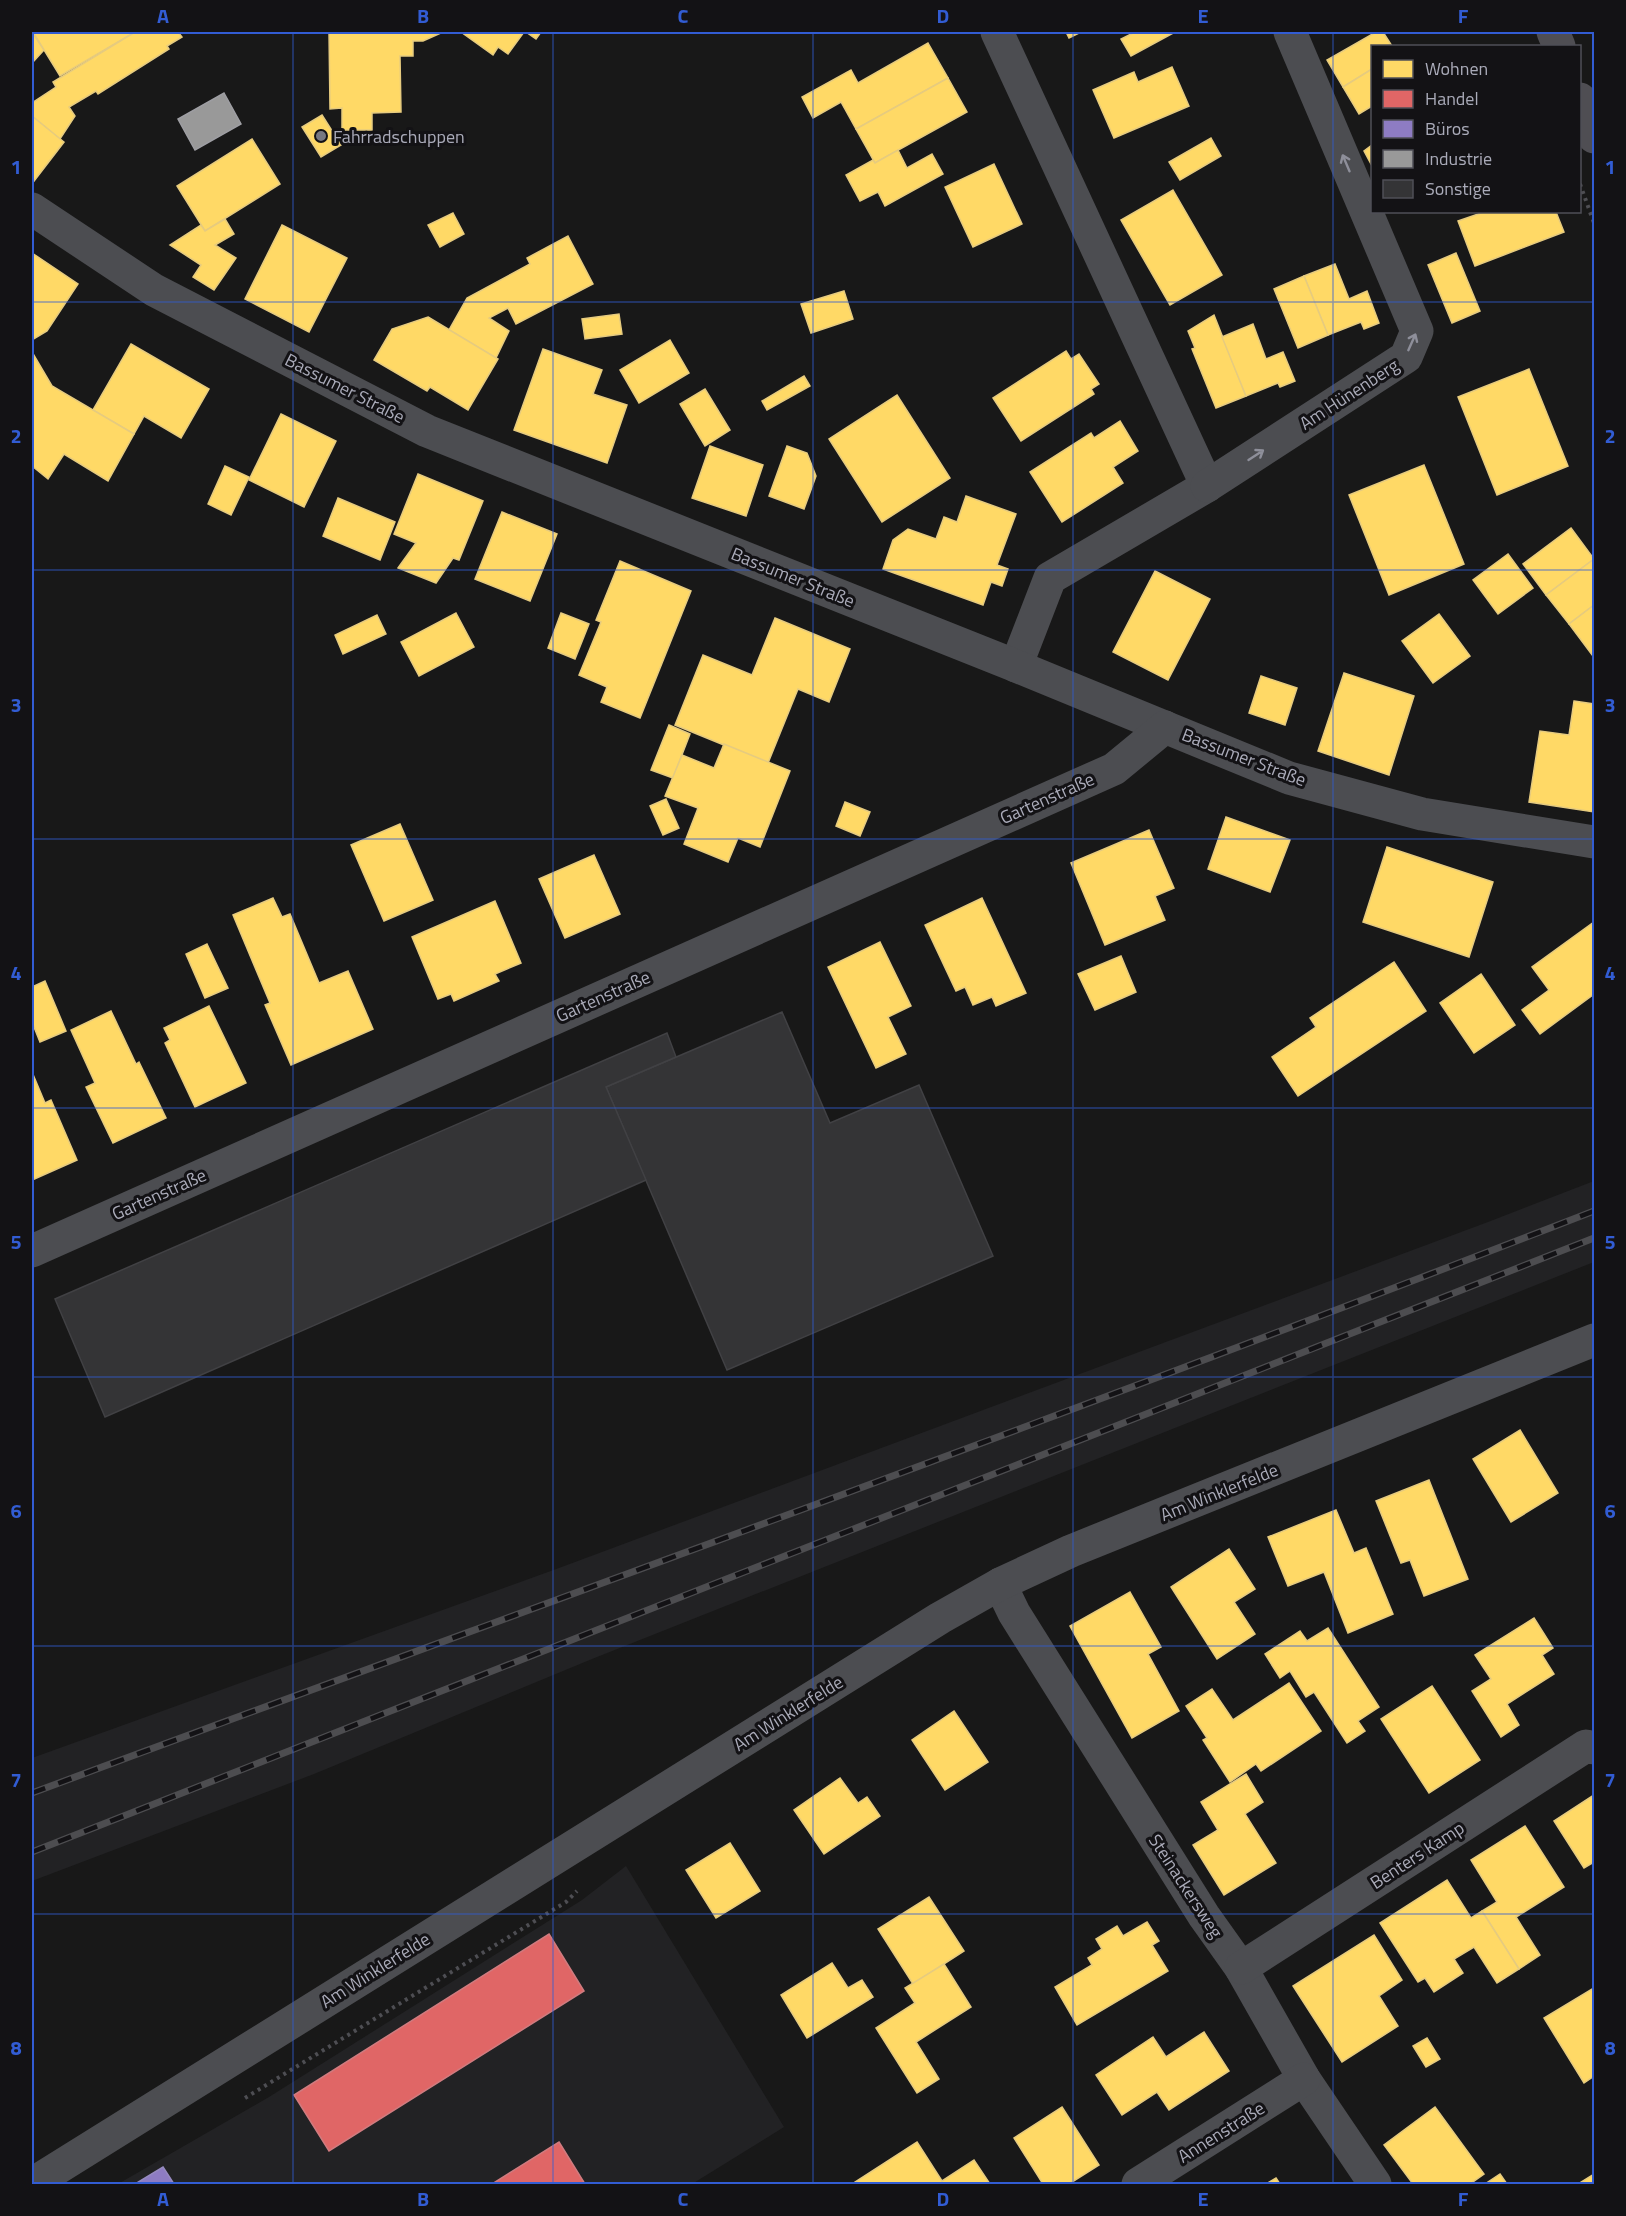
<svg xmlns="http://www.w3.org/2000/svg" width="1626" height="2216" viewBox="0 0 1626 2216" font-family="'Titillium Web',sans-serif">
	<rect width="100%" height="100%" fill="#181818"/>
	<g fill="#222224">
		<path d="M1594 1181V1262L592 1659 314 1774 32 1881V1758L559 1568 1488 1222Z"/>
		<path d="M626 1866 784 2127 692 2184H118L269 2097 582 1900Z"/>
	</g>
	<g fill="#ffd966" stroke="#e6cb7f" stroke-width="1.5">
		<path d="M32 32 44 50 32 63Z"/>
		<path d="M33 32H135L60 76Z"/>
		<path d="M135 32H178L182 37 167 46 169 49 98 94 96 91 69 107 75 116 60 139 32 116V103L56 87 53 82Z"/>
		<path d="M329 32H443L423 41H413V56H400L401 112 372 113V130H342V108L330 109Z"/>
		<path d="M461 32H524L508 54 498 47 493 55Z"/>
		<path d="M526 32H541L536 39Z"/>
		<path d="M1066 32H1081L1069 38Z"/>
		<path d="M1135 32H1175L1131 56 1121 39Z"/>
		<path d="M1376 32H1383L1392 46H1372V69L1343 87 1327 60Z"/>
		<path d="M928 43 948 78 856 129 841 102 813 118 802 97 851 70 858 83Z"/>
		<path d="M1172 67 1189 106 1114 138 1093 90 1134 72 1138 82Z"/>
		<path d="M1372 69V106L1359 114 1343 87Z"/>
		<path d="M948 78 967 112 875 163 856 129Z"/>
		<path d="M322 115 341 145 321 157 302 127Z"/>
		<path d="M32 116 64 142 34 181 32 179Z"/>
		<path d="M1211 138 1221 156 1180 180 1169 162Z"/>
		<path d="M252 139 280 184 205 231 177 186Z"/>
		<path d="M1372 145V166L1364 151Z"/>
		<path d="M898 150 907 168 932 154 943 174 885 206 878 192 860 201 846 175 873 160 875 163Z"/>
		<path d="M994 164 1022 224 973 247 945 187Z"/>
		<path d="M1173 190 1222 275 1170 305 1121 220Z"/>
		<path d="M1484 212H1556L1564 232 1475 266 1458 221Z"/>
		<path d="M453 213 464 234 440 247 428 225Z"/>
		<path d="M225 219 234 234 215 245 236 258 214 290 193 277 201 265 170 245 201 225 205 231Z"/>
		<path d="M282 225 347 258 309 332 245 299Z"/>
		<path d="M568 236 593 284 516 324 508 308 489 318 509 331 496 358 449 330 467 298 530 264 527 258Z"/>
		<path d="M32 253 78 284 47 331 32 340Z"/>
		<path d="M1456 253 1480 311 1452 323 1428 265Z"/>
		<path d="M1335 264 1349 299 1367 291 1379 323 1364 329 1361 322 1328 335 1304 276Z"/>
		<path d="M1304 276 1328 335 1298 348 1274 289Z"/>
		<path d="M844 291 853 319 811 333 801 304Z"/>
		<path d="M619 314 622 334 585 339 582 319Z"/>
		<path d="M1214 315 1246 396 1216 408 1192 349 1195 348 1188 331Z"/>
		<path d="M428 317 498 359 468 410 430 387 427 391 374 360 392 329Z"/>
		<path d="M1253 324 1266 359 1283 352 1295 381 1280 387 1278 383 1246 396 1222 337Z"/>
		<path d="M670 340 689 373 639 403 620 370Z"/>
		<path d="M131 344 209 389 181 438 144 416 134 434 93 410Z"/>
		<path d="M543 349 602 370 593 394 627 405 607 463 514 430Z"/>
		<path d="M1066 351 1071 359 1079 354 1099 384 1091 389 1094 394 1021 441 993 398Z"/>
		<path d="M32 352 52 386 134 434 108 481 64 454 48 479 32 466Z"/>
		<path d="M1529 369 1568 466 1497 495 1458 397Z"/>
		<path d="M804 376 810 386 767 410 762 401Z"/>
		<path d="M705 389 730 430 705 446 680 404Z"/>
		<path d="M897 395 950 478 882 522 829 439Z"/>
		<path d="M281 414 336 441 304 507 249 480Z"/>
		<path d="M1120 421 1138 451 1113 467 1123 483 1062 522 1030 472 1091 433 1094 438Z"/>
		<path d="M710 446 763 465 746 516 692 498Z"/>
		<path d="M787 446 807 453 816 476 804 509 769 496Z"/>
		<path d="M1424 465 1464 564 1389 595 1349 495Z"/>
		<path d="M225 466 249 477 231 515 208 504Z"/>
		<path d="M418 474 483 501 459 560 453 558 436 583 398 568 416 543 394 534Z"/>
		<path d="M966 496 1016 514 997 565 1008 569 1002 586 991 582 983 605 883 569 893 540 908 529 936 539 944 517 957 522Z"/>
		<path d="M338 498 395 522 380 560 323 536Z"/>
		<path d="M502 512 557 534 530 601 475 579Z"/>
		<path d="M1571 528 1594 559 1546 595 1523 564Z"/>
		<path d="M1508 554 1533 588 1498 614 1473 580Z"/>
		<path d="M1594 559V605L1569 624 1546 595Z"/>
		<path d="M620 561 691 591 640 718 601 702 607 687 579 675 601 622 596 620Z"/>
		<path d="M1155 571 1210 599 1168 680 1113 652Z"/>
		<path d="M1594 605V655L1593 656 1569 624Z"/>
		<path d="M456 613 474 647 419 676 401 642Z"/>
		<path d="M561 613 589 624 575 659 548 648Z"/>
		<path d="M1439 614 1470 656 1433 683 1402 641Z"/>
		<path d="M377 615 386 634 343 654 335 635Z"/>
		<path d="M775 618 850 649 829 702 798 689 768 763 675 725 703 655 752 675Z"/>
		<path d="M1344 673 1414 696 1389 775 1318 751Z"/>
		<path d="M1261 676 1297 688 1285 725 1249 713Z"/>
		<path d="M1574 701 1594 704V812L1529 802 1540 731 1569 735Z"/>
		<path d="M669 725 690 734 673 778 651 770Z"/>
		<path d="M724 744 790 771 760 847 738 838 728 862 684 844 698 808 665 796 682 755 714 768Z"/>
		<path d="M666 799 679 828 663 835 650 806Z"/>
		<path d="M845 802 870 812 860 836 836 826Z"/>
		<path d="M1226 817 1290 840 1270 892 1208 869Z"/>
		<path d="M400 824 433 900 384 921 351 845Z"/>
		<path d="M1149 830 1174 888 1155 896 1165 920 1105 945 1071 863Z"/>
		<path d="M1387 847 1493 882 1469 957 1363 922Z"/>
		<path d="M594 855 620 914 565 938 539 879Z"/>
		<path d="M273 898 282 917 290 914 319 983 348 971 373 1029 291 1065 265 1005 270 1003 233 915Z"/>
		<path d="M982 898 1026 993 996 1006 992 997 973 1005 965 987 956 991 925 925Z"/>
		<path d="M495 901 521 963 495 974 499 981 454 1001 451 994 438 999 412 937Z"/>
		<path d="M1594 922V994L1540 1034 1522 1010 1549 990 1532 967Z"/>
		<path d="M880 942 911 1006 888 1017 906 1054 876 1068 828 967Z"/>
		<path d="M207 944 228 988 205 998 186 954Z"/>
		<path d="M1121 956 1136 992 1095 1010 1078 974Z"/>
		<path d="M1394 962 1426 1011 1298 1096 1272 1057 1316 1027 1310 1018Z"/>
		<path d="M1481 974 1515 1025 1474 1053 1440 1003Z"/>
		<path d="M45 981 66 1031 40 1042 32 1022V987Z"/>
		<path d="M209 1006 246 1083 195 1107 165 1043 170 1040 164 1028Z"/>
		<path d="M111 1011 136 1064 139 1062 166 1118 113 1143 86 1087 95 1083 71 1030Z"/>
		<path d="M32 1072 45 1103 51 1100 77 1160 32 1180Z"/>
		<path d="M1520 1430 1558 1493 1511 1522 1473 1459Z"/>
		<path d="M1429 1480 1468 1579 1424 1596 1410 1560 1401 1563 1376 1501Z"/>
		<path d="M1336 1510 1354 1553 1366 1548 1393 1614 1348 1633 1324 1572 1288 1586 1268 1537Z"/>
		<path d="M1229 1549 1255 1589 1234 1602 1255 1634 1217 1659 1171 1587Z"/>
		<path d="M1130 1592 1161 1647 1148 1654 1179 1711 1132 1738 1070 1626Z"/>
		<path d="M1534 1618 1553 1648 1542 1655 1554 1674 1507 1704 1519 1725 1501 1737 1472 1691 1491 1679 1475 1655Z"/>
		<path d="M1328 1628 1379 1707 1358 1721 1365 1731 1347 1743 1314 1692 1306 1697 1290 1671 1280 1678 1265 1654 1300 1631 1307 1641Z"/>
		<path d="M1289 1683 1321 1731 1261 1771 1256 1764 1230 1782 1203 1740 1207 1738 1186 1706 1212 1689 1233 1720Z"/>
		<path d="M1432 1686 1480 1760 1429 1793 1381 1719Z"/>
		<path d="M954 1711 988 1762 945 1790 912 1740Z"/>
		<path d="M1246 1774 1263 1802 1245 1814 1276 1863 1224 1895 1193 1845 1218 1830 1201 1802Z"/>
		<path d="M840 1778 858 1803 867 1797 880 1816 824 1854 794 1810Z"/>
		<path d="M1594 1795V1862L1584 1868 1554 1821Z"/>
		<path d="M1525 1826 1564 1887 1516 1917 1540 1955 1519 1969 1482 1911 1497 1902 1471 1860Z"/>
		<path d="M730 1843 760 1891 716 1918 686 1870Z"/>
		<path d="M1447 1880 1471 1918 1482 1911 1519 1969 1497 1983 1474 1947 1454 1959 1463 1973 1434 1992 1425 1978 1418 1982 1380 1923Z"/>
		<path d="M929 1897 964 1951 913 1984 878 1929Z"/>
		<path d="M1147 1922 1159 1941 1152 1945 1168 1971 1077 2025 1055 1987 1092 1965 1088 1958 1102 1949 1096 1939 1117 1926 1123 1936Z"/>
		<path d="M1374 1935 1402 1980 1379 1996 1398 2026 1342 2062 1293 1986Z"/>
		<path d="M832 1963 848 1988 862 1980 873 1997 807 2038 781 1995Z"/>
		<path d="M944 1964 971 2007 916 2042 939 2079 917 2093 876 2028 915 2003 905 1988Z"/>
		<path d="M1592 1989 1594 1993V2076L1584 2083 1544 2018Z"/>
		<path d="M1204 2032 1229 2071 1169 2110 1157 2092 1122 2115 1096 2075 1153 2037 1166 2057Z"/>
		<path d="M1427 2038 1440 2059 1426 2067 1413 2046Z"/>
		<path d="M1062 2107 1099 2165 1069 2184H1043L1014 2138Z"/>
		<path d="M1435 2107 1484 2174 1470 2184H1413L1384 2145Z"/>
		<path d="M917 2142 942 2181 974 2160 990 2184H852Z"/>
		<path d="M1500 2174 1507 2184H1485Z"/>
		<path d="M1594 2174V2184H1578Z"/>
		<path d="M1276 2178 1280 2184H1266Z"/>
	</g>
	<g fill="#e06666" stroke="#d07b7f" stroke-width="1.5">
		<path d="M549 1934 584 1991 329 2151 294 2095Z"/>
		<path d="M559 2142 585 2184H492Z"/>
	</g>
	<path fill="#8e7cc3" stroke="#968ac0" stroke-width="1.5" d="M163 2167 174 2184H135Z"/>
	<path fill="#999" stroke="#9e9ea3" stroke-width="1.5" d="M224 93 241 124 195 150 178 119Z"/>
	<g fill="#343436" stroke="#414144" stroke-width="1.5">
		<path d="M782 1012 830 1123 919 1085 993 1256 727 1370 606 1087Z"/>
		<path d="M667 1033 676 1057 606 1087 646 1180 105 1417 55 1299Z"/>
	</g>
	<g fill="none" stroke-linecap="round" stroke-linejoin="round">
		<g stroke="#4e4e53" stroke-width="4" stroke-dasharray="3 4.5" stroke-linecap="butt">
			<path d="M1580 184 1594 223"/>
			<path d="M245 2098 566 1902 577 1891"/>
		</g>
		<g stroke="#4c4d51" stroke-width="33">
			<path d="M997 32 1207 486 1050 578 1016 666"/>
			<path d="M32 209 154 290 427 431 1016 666 1289 778 1422 814 1594 842"/>
			<path d="M1207 486 1406 357 1417 331 1290 32"/>
			<path d="M32 1251 1114 769 1165 727"/>
			<path d="M1000 1584 1014 1613 1204 1916 1241 1968 1304 2079 1375 2184"/>
			<path d="M1241 1968 1586 1746 1594 1748"/>
			<path d="M32 2184 940 1618 1000 1584 1071 1551 1594 1340"/>
			<path d="M1138 2184 1304 2079"/>
		</g>
		<g stroke="#4f4e53" stroke-width="33">
			<path d="M1553 32 1559 46"/>
			<path d="M1580 99 1594 137"/>
		</g>
		<g stroke="#4d4d50" stroke-width="7">
			<g id="rail">
				<path d="M32 1793C553 1600 1076 1412 1594 1211"/>
				<path d="M32 1852 1594 1238"/>
			</g>
		</g>
		<use href="#rail" stroke="#131215" stroke-width="4.5" stroke-dasharray="14" stroke-linecap="butt"/>
	</g>
	<defs><path id="oneway-shaft" d="M-6 0H5M1.5-3L5.5 0L1.5 3" fill="none" stroke-width="1.6" stroke-linecap="round" stroke-linejoin="round" transform="scale(1.5)"/></defs>
	<g stroke="#8e8f9a">
		<use href="#oneway-shaft" transform="translate(1346 163) rotate(-113)"/>
		<use href="#oneway-shaft" transform="translate(1412 342) rotate(-66)"/>
		<use href="#oneway-shaft" transform="translate(1256 455) rotate(-33)"/>
	</g>
	<path fill="none" stroke="#325cd3" stroke-width="1.5" stroke-opacity="0.55" d="M293 32V2184M553 32V2184M813 32V2184M1073 32V2184M1333 32V2184M32 302H1594M32 570H1594M32 839H1594M32 1108H1594M32 1377H1594M32 1646H1594M32 1914H1594"/>
	<circle fill="#777881" stroke="#131215" stroke-width="2" cx="321" cy="136" r="6"/>
	<g text-anchor="middle" dominant-baseline="central" stroke-width="6" stroke-linejoin="round" paint-order="stroke">
		<g font-size="18" fill="#aaabb9" stroke="#131215" text-anchor="start">
			<text x="333" y="136">Fahrradschuppen</text>
		</g>
		<g font-size="18" fill="#aaabb9" stroke="#131215">
			<text transform="translate(345 388) rotate(27)">Bassumer Straße</text>
			<text transform="translate(1349 394) rotate(-33)">Am Hünenberg</text>
			<text transform="translate(793 577) rotate(22)">Bassumer Straße</text>
			<text transform="translate(1244 757) rotate(21)">Bassumer Straße</text>
			<text transform="translate(1047 798) rotate(-24)">Gartenstraße</text>
			<text transform="translate(603 996) rotate(-24)">Gartenstraße</text>
			<text transform="translate(159 1194) rotate(-24)">Gartenstraße</text>
			<text transform="translate(1219 1492) rotate(-22)">Am Winklerfelde</text>
			<text transform="translate(788 1713) rotate(-32)">Am Winklerfelde</text>
			<text transform="translate(1417 1855) rotate(-33)">Benters Kamp</text>
			<text transform="translate(1186 1886) rotate(57)">Steinackersweg</text>
			<text transform="translate(375 1970) rotate(-32)">Am Winklerfelde</text>
			<text transform="translate(1221 2132) rotate(-32)">Annenstraße</text>
		</g>
	</g>
	<rect width="1626" height="2216" fill="none" stroke="#131215" stroke-width="66"/>
	<rect x="1371" y="45" width="210" height="168" fill="#131215" stroke="#4f4f57" stroke-width="1.5"/>
	<rect x="1383" y="60" width="30" height="18" fill="#ffd966" stroke="#4f4f57" stroke-width="1.5"/>
	<text x="1425" y="75" font-size="18" fill="#aaabb9">Wohnen</text>
	<rect x="1383" y="90" width="30" height="18" fill="#e06666" stroke="#4f4f57" stroke-width="1.5"/>
	<text x="1425" y="105" font-size="18" fill="#aaabb9">Handel</text>
	<rect x="1383" y="120" width="30" height="18" fill="#8e7cc3" stroke="#4f4f57" stroke-width="1.5"/>
	<text x="1425" y="135" font-size="18" fill="#aaabb9">Büros</text>
	<rect x="1383" y="150" width="30" height="18" fill="#999999" stroke="#4f4f57" stroke-width="1.5"/>
	<text x="1425" y="165" font-size="18" fill="#aaabb9">Industrie</text>
	<rect x="1383" y="180" width="30" height="18" fill="#343436" stroke="#4f4f57" stroke-width="1.5"/>
	<text x="1425" y="195" font-size="18" fill="#aaabb9">Sonstige</text>
	<rect x="33" y="33" width="1560" height="2150" fill="none" stroke="#325cd3" stroke-width="2"/>
	<g font-size="20" text-anchor="middle" font-weight="bold" fill="#325cd3">
		<text x="163" y="23">A</text>
		<text x="423" y="23">B</text>
		<text x="683" y="23">C</text>
		<text x="943" y="23">D</text>
		<text x="1203" y="23">E</text>
		<text x="1463" y="23">F</text>
		<text x="16" y="174">1</text>
		<text x="1610" y="174">1</text>
		<text x="16" y="443">2</text>
		<text x="1610" y="443">2</text>
		<text x="16" y="712">3</text>
		<text x="1610" y="712">3</text>
		<text x="16" y="980">4</text>
		<text x="1610" y="980">4</text>
		<text x="16" y="1249">5</text>
		<text x="1610" y="1249">5</text>
		<text x="16" y="1518">6</text>
		<text x="1610" y="1518">6</text>
		<text x="16" y="1787">7</text>
		<text x="1610" y="1787">7</text>
		<text x="16" y="2055">8</text>
		<text x="1610" y="2055">8</text>
		<text x="163" y="2206">A</text>
		<text x="423" y="2206">B</text>
		<text x="683" y="2206">C</text>
		<text x="943" y="2206">D</text>
		<text x="1203" y="2206">E</text>
		<text x="1463" y="2206">F</text>
	</g>
</svg>
